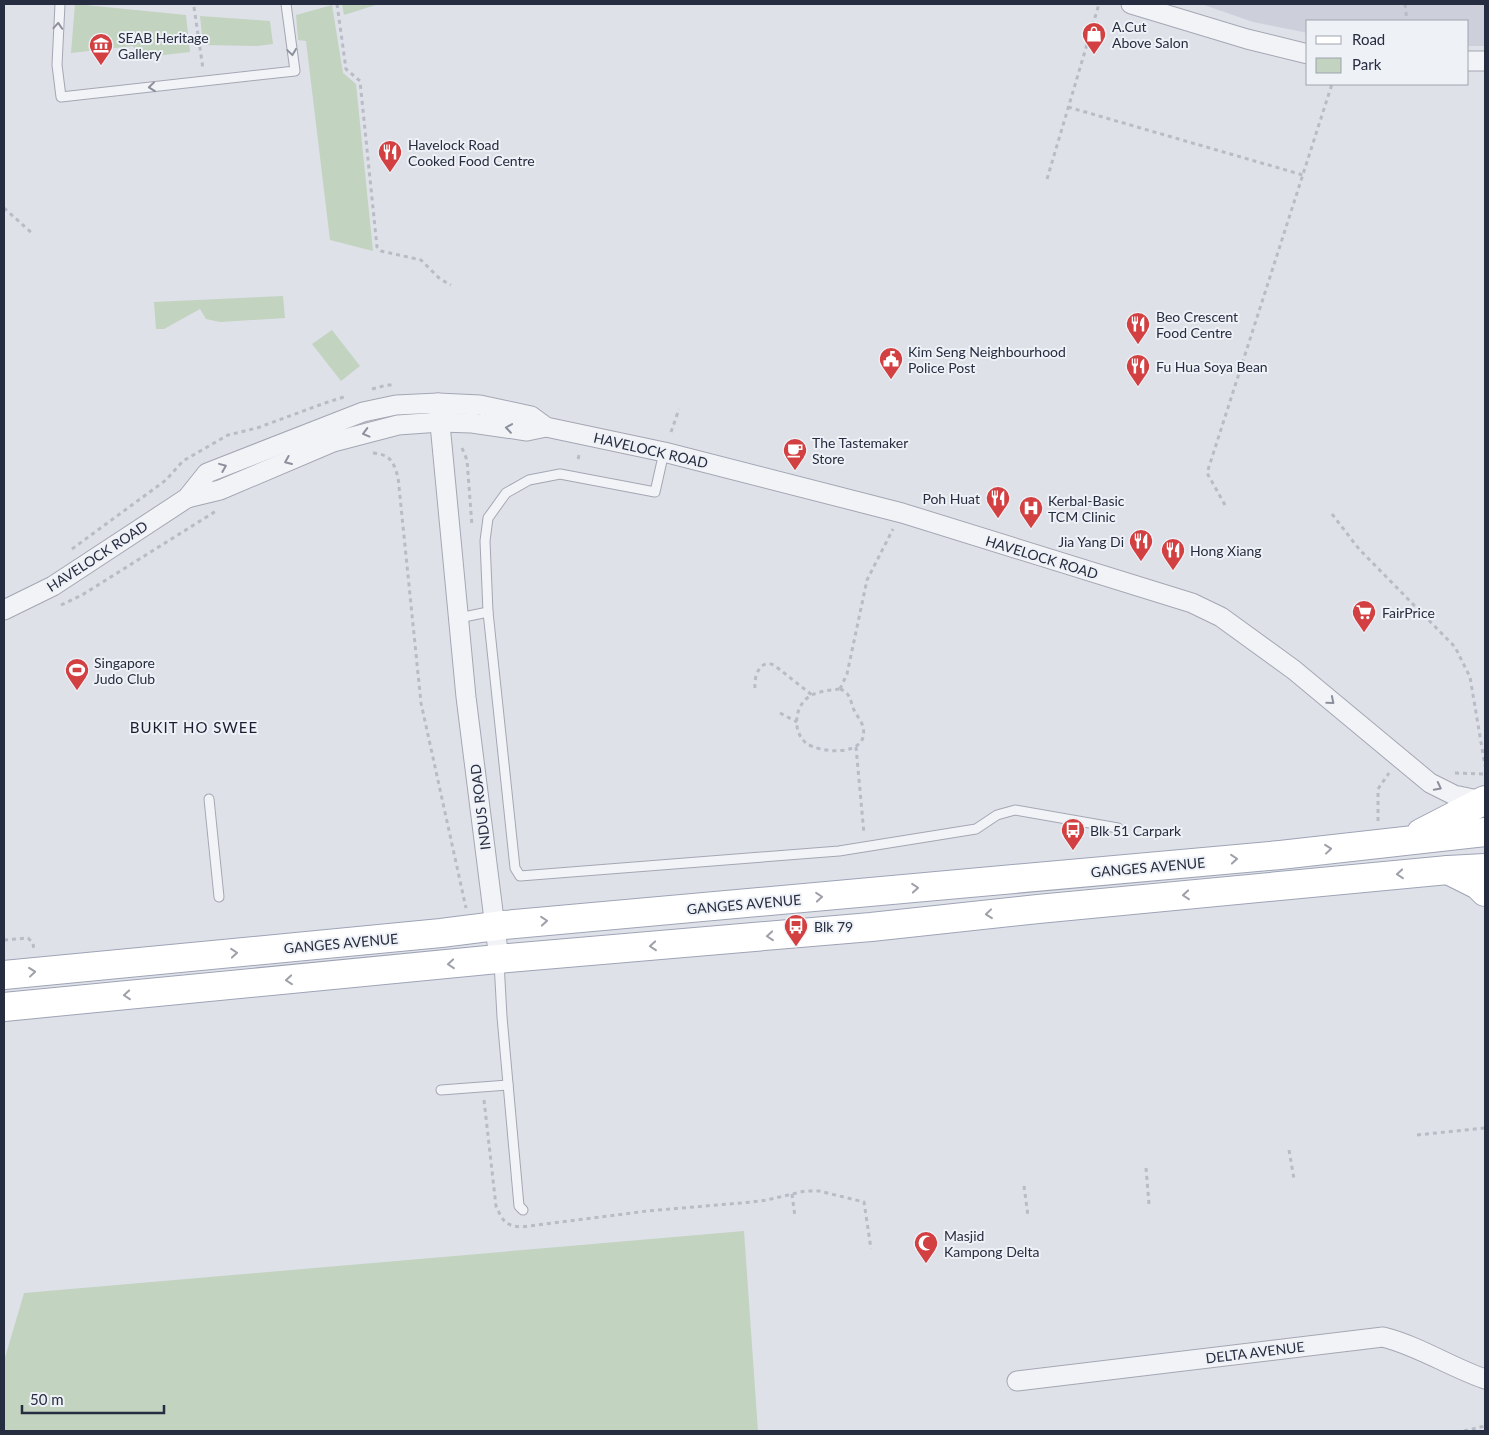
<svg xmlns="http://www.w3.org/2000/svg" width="1489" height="1435" viewBox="0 0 1489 1435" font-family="Lato,sans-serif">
	<rect width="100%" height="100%" fill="#dfe1e9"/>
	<path fill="#cdd0db" d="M1201 4H1485V46H1468V21H1308V33L1253 22Z"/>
	<g fill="#c2d3c0">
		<path d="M75 4 186 15 190 52 137 58 133 46 71 53Z"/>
		<path d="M342 4H379L344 15Z"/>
		<path d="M332 5 343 73 356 84 373 251 330 240 306 41 298 40 296 15Z"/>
		<path d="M200 16 270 21 273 44 257 46 203 45Z"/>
		<path d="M283 296 285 318 220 322 206 319 200 309 164 329H156L154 302Z"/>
		<path d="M332 330 360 366 341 381 312 344Z"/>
		<path d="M744 1231 758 1431H4V1361L24 1293Z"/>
	</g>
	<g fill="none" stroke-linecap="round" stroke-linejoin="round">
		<g stroke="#a4a7b3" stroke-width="11">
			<g id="service">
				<path d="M60 4 57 65 61 97 295 71 286 4"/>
				<path d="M664 452 655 492 560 474 529 480 506 493 488 518 485 541 488 612 515 868 520 876 839 851 976 829 997 815 1015 810 1118 828"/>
				<path d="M459 618 488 612"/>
				<path d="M209 799 219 897"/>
				<path d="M499 962 502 1017 519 1206 523 1210"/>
				<path d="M441 1090 508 1085"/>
			</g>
		</g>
		<g stroke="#a4a7b3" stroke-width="21">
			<g id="minor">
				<path d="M1131 4 1247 39 1308 54"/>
				<path d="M1468 61H1485"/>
				<path d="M438 403 466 697 499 959"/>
				<path d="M187 498 220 490 333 442 398 425 440 422 472 423 527 431 546 427"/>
				<path d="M4 610 53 586 187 498 207 473 363 412 396 405 438 403 480 405 531 416 546 427 664 452 902 513 1192 603 1221 617 1294 670 1430 783 1454 795 1483 801"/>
				<path d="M1017 1381 1383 1337C1419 1346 1450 1367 1485 1379"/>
			</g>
		</g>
		<g stroke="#9ea4b5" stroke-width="30">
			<g id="primary">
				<path d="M1421 833 1485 800"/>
				<path d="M1448 870 1478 885 1485 892"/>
				<path d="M4 975 441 933 504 925 1280 855 1485 832"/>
				<path d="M4 1007 508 958 871 927 1038 909 1448 870 1485 868"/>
			</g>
		</g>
		<g stroke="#b9bcc4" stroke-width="3" stroke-dasharray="4 4" stroke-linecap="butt">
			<path d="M337 4 346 69 360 81 377 247 381 251 421 260 440 279 451 285"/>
			<path d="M1405 4 1407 21"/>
			<path d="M194 7 203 69"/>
			<path d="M1068 107 1303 175"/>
			<path d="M1047 179 1099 4"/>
			<path d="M4 208 33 234"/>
			<path d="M372 389 387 385H392"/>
			<path d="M671 432 679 409"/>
			<path d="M462 448 467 460 472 526"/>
			<path d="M373 453C391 455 393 461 398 477L421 703 466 908"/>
			<path d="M578 459 580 452"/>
			<path d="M1225 505 1207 473 1332 84"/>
			<path d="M1332 514 1359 549 1455 647 1470 677 1485 766"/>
			<path d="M72 549 166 480 183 461 228 435 257 428 325 403 347 396"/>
			<path d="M61 605 82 595 216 511"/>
			<path d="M755 688C754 677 759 659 774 665L812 695"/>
			<path d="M840 689C851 693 850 701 854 710 857 716 862 722 863 727 870 757 821 754 806 743 792 731 794 706 810 696 819 691 830 690 840 689Z"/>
			<path d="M840 689 847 674 867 580 893 529"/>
			<path d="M780 713 797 722"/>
			<path d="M856 747 864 834"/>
			<path d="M1455 773 1485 774"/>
			<path d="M1378 821V789L1389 773"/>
			<path d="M4 940 28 938 33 943 34 951"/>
			<path d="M484 1100 496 1206C503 1221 505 1226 522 1227L647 1211 752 1202 767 1200 805 1191H819L864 1202 871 1249"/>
			<path d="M1417 1135 1485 1128"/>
			<path d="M1289 1150 1294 1179"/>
			<path d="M1146 1168 1149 1204"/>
			<path d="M1024 1186 1028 1216"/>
			<path d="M792 1194 795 1217"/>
			<path d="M1464 1431 1485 1426"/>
		</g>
		<use href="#service" stroke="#f2f3f7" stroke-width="9"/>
		<use href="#minor" stroke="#f2f3f7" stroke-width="19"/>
		<use href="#primary" stroke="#fff" stroke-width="28"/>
	</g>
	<defs><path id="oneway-chevron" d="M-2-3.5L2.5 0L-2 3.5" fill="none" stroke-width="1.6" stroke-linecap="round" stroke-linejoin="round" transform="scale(1.25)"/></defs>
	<g stroke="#8c909c">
		<use href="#oneway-chevron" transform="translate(58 26) rotate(-86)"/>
		<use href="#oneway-chevron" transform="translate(292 52) rotate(82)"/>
		<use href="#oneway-chevron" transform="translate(152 87) rotate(174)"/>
		<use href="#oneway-chevron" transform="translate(509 428) rotate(-172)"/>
		<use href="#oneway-chevron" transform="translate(366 433) rotate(165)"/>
		<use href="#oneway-chevron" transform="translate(288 461) rotate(157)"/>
		<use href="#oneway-chevron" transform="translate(223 467) rotate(-22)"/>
		<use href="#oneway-chevron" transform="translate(1331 701) rotate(40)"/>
		<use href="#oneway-chevron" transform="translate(1438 787) rotate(27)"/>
	</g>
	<g stroke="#9ea0a9">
		<use href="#oneway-chevron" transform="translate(1328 849) rotate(-6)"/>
		<use href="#oneway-chevron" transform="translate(1234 859) rotate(-5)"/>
		<use href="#oneway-chevron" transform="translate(1400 874) rotate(175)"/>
		<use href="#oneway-chevron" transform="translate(915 888) rotate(-5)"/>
		<use href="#oneway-chevron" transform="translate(1186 895) rotate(175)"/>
		<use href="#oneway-chevron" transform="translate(819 897) rotate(-5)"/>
		<use href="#oneway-chevron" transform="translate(989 914) rotate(174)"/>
		<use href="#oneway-chevron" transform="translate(544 921) rotate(-5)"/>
		<use href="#oneway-chevron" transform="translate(770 936) rotate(175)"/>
		<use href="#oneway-chevron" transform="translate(653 946) rotate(175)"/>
		<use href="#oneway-chevron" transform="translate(234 953) rotate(-5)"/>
		<use href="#oneway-chevron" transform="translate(451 964) rotate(175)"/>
		<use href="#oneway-chevron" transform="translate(32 972) rotate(-6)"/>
		<use href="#oneway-chevron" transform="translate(289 980) rotate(175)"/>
		<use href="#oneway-chevron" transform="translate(127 995) rotate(175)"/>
	</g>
	<defs>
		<g id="shop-pin" transform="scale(1.25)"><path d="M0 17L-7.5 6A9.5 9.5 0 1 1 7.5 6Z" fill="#d24042" stroke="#eef1f6"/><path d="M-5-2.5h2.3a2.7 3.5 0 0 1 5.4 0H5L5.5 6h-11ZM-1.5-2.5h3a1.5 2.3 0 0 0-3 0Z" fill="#fff"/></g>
		<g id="museum-pin" transform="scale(1.25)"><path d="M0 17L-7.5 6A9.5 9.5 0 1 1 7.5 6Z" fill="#d24042" stroke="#eef1f6"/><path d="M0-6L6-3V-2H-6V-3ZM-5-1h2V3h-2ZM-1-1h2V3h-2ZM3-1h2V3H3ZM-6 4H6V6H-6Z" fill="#fff"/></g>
		<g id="restaurant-pin" transform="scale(1.25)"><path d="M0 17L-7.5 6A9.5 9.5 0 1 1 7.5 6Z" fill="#d24042" stroke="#eef1f6"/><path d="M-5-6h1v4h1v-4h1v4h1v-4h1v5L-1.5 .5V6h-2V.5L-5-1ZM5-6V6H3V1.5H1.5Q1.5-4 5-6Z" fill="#fff"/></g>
		<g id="civic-pin" transform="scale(1.25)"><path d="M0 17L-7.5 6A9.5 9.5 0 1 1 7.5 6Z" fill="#d24042" stroke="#eef1f6"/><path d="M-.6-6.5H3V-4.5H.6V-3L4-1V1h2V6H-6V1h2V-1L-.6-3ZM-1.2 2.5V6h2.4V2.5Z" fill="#fff"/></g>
		<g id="cafe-pin" transform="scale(1.25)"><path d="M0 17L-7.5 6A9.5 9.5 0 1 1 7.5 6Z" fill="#d24042" stroke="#eef1f6"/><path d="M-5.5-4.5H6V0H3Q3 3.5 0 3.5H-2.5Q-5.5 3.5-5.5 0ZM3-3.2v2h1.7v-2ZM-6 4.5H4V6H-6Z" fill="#fff"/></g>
		<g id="hospital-pin" transform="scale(1.25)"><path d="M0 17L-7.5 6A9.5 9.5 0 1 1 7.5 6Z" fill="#d24042" stroke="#eef1f6"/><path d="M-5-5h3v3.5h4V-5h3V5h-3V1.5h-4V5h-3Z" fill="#fff"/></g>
		<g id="supermarket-pin" transform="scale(1.25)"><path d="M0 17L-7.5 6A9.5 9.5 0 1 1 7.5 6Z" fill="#d24042" stroke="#eef1f6"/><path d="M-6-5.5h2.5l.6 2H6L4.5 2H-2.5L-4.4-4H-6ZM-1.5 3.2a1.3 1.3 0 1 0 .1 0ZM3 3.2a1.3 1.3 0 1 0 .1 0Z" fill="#fff"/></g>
		<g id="stadium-pin" transform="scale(1.25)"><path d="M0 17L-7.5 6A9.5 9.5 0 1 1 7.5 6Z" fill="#d24042" stroke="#eef1f6"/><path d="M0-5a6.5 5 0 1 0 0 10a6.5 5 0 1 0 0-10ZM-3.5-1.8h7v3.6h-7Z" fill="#fff"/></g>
		<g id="bus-pin" transform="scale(1.25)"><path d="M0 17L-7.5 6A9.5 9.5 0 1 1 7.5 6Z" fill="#d24042" stroke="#eef1f6"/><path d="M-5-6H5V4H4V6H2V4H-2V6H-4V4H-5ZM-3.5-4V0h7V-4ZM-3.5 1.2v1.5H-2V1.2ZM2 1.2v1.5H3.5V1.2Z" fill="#fff"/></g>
		<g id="mosque-pin" transform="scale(1.25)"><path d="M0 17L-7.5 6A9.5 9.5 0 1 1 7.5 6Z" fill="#d24042" stroke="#eef1f6"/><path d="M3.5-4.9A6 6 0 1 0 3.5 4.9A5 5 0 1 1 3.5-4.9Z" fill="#fff"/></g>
	</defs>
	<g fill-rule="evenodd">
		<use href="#shop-pin" x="1094" y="34"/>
		<use href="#museum-pin" x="101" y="45"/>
		<use href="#restaurant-pin" x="390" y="152"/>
		<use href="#restaurant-pin" x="1138" y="324"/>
		<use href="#civic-pin" x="891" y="359"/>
		<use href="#restaurant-pin" x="1138" y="366"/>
		<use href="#cafe-pin" x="795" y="450"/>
		<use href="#restaurant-pin" x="998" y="498"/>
		<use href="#hospital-pin" x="1031" y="508"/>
		<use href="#restaurant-pin" x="1141" y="541"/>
		<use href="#restaurant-pin" x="1173" y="550"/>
		<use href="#supermarket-pin" x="1364" y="612"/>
		<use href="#stadium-pin" x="77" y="670"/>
		<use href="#bus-pin" x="1073" y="830"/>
		<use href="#bus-pin" x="796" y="926"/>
		<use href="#mosque-pin" x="926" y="1243"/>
	</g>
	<g text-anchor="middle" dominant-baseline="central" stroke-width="4" stroke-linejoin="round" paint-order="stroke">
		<g font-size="14" fill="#272d40" stroke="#eef1f6" text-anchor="start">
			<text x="1112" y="26">A.Cut<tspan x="1112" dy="16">Above Salon</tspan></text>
			<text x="118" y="37">SEAB Heritage<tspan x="118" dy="16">Gallery</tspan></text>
			<text x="408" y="144">Havelock Road<tspan x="408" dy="16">Cooked Food Centre</tspan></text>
			<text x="1156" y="316">Beo Crescent<tspan x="1156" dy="16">Food Centre</tspan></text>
			<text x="908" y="351">Kim Seng Neighbourhood<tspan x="908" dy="16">Police Post</tspan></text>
			<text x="1156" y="366">Fu Hua Soya Bean</text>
			<text x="812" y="442">The Tastemaker<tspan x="812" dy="16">Store</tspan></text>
			<text x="980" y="498" text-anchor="end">Poh Huat</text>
			<text x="1048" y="500">Kerbal-Basic<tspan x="1048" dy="16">TCM Clinic</tspan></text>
			<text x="1124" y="541" text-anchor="end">Jia Yang Di</text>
			<text x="1190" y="550">Hong Xiang</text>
			<text x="1382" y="612">FairPrice</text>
			<text x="94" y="662">Singapore<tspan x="94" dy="16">Judo Club</tspan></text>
			<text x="1090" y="830">Blk 51 Carpark</text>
			<text x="814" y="926">Blk 79</text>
			<text x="944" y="1235">Masjid<tspan x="944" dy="16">Kampong Delta</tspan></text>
		</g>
		<g font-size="14" fill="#272d40" stroke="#eef1f6">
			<text transform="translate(651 450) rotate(13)">HAVELOCK ROAD</text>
			<text transform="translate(97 556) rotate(-33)">HAVELOCK ROAD</text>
			<text transform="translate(1042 557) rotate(17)">HAVELOCK ROAD</text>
			<text transform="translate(480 807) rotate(-97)">INDUS ROAD</text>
			<text transform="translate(1148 867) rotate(-5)">GANGES AVENUE</text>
			<text transform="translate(744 904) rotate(-5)">GANGES AVENUE</text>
			<text transform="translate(341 943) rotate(-5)">GANGES AVENUE</text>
			<text transform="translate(1255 1352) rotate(-7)">DELTA AVENUE</text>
		</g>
		<g font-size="15" letter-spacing="1" fill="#1a1e31" stroke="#eef1f6">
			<text x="194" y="727">BUKIT HO SWEE</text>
		</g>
	</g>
	<rect width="1489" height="1435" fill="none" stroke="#272d40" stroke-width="10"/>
	<rect x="1306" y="20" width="162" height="65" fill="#eef1f6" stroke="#9ea3ad"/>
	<rect x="1316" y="36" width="25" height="8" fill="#ffffff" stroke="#9ea3ad"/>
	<text x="1352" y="45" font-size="15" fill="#272d40">Road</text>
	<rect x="1316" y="58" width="25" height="15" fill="#c2d3c0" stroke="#9ea3ad"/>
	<text x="1352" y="70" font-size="15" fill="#272d40">Park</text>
	<path d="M22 1405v8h142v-8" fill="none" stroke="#272d40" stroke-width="2.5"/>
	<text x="30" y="1405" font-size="15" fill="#272d40" stroke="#eef1f6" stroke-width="4" paint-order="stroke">50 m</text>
</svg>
